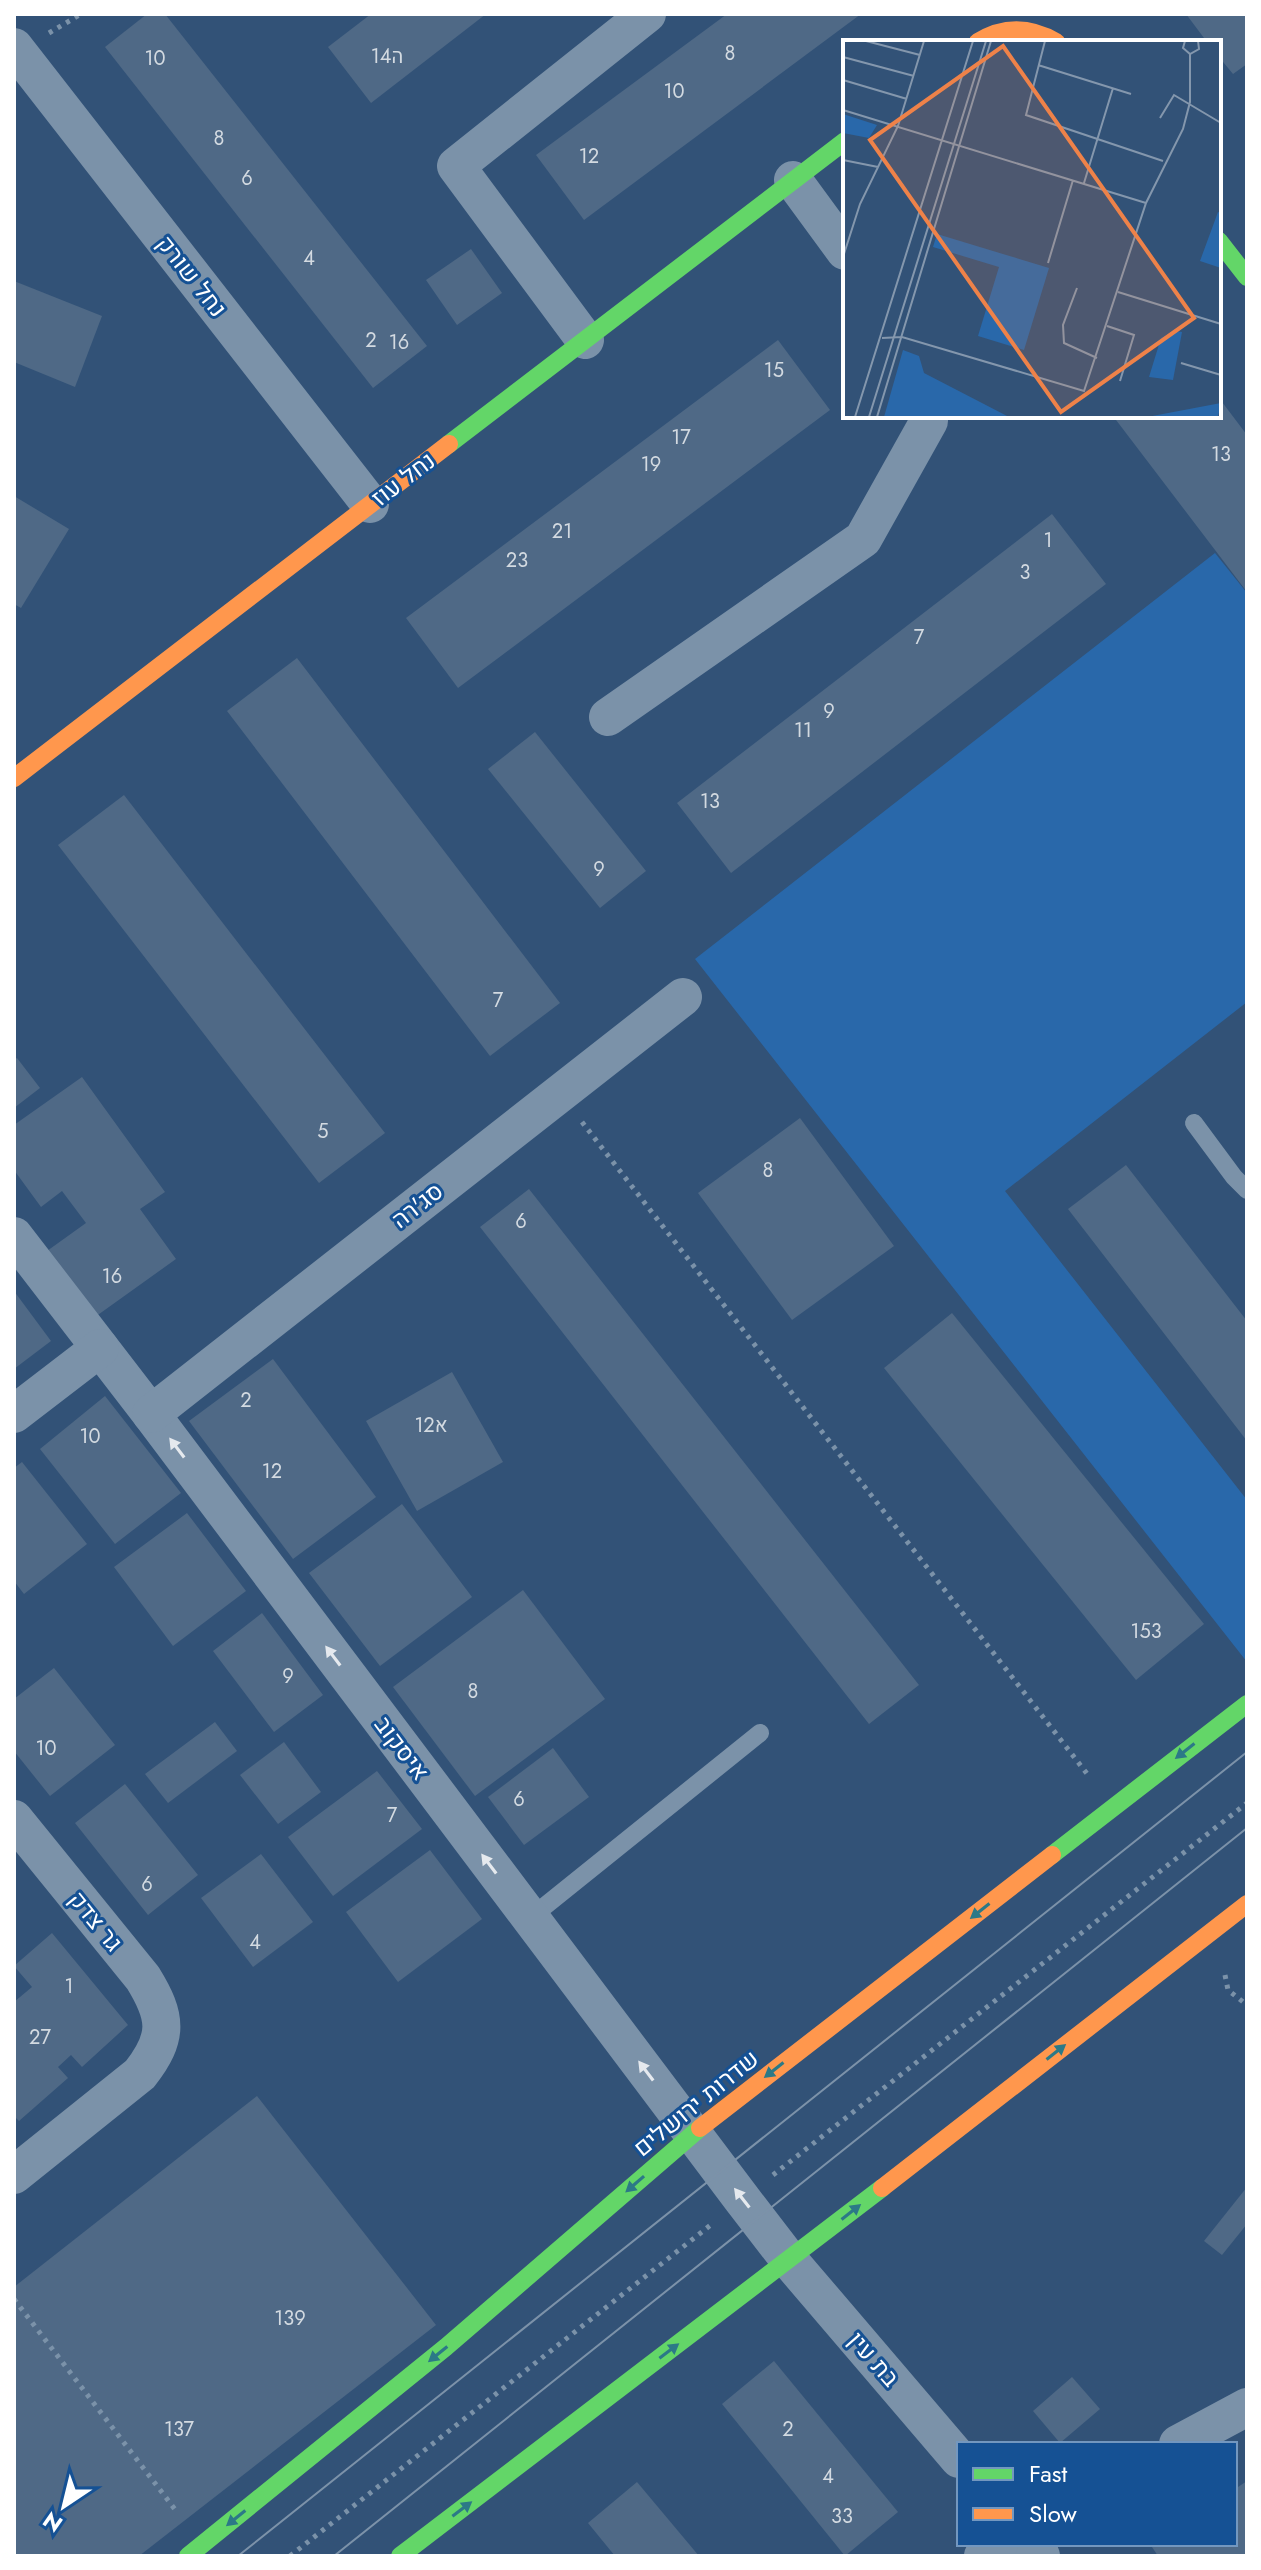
<svg xmlns="http://www.w3.org/2000/svg" width="1261" height="2570" viewBox="0 0 1261 2570" font-family="Jost,Heebo,sans-serif">
	<rect width="100%" height="100%" fill="#325277"/>
	<path fill="#2968aa" d="M1215 553 1247 593V1002L1005 1191 1247 1500V1662L695 959Z"/>
	<g fill="#4f6986">
		<path d="M147 14H165L427 346 373 388 105 47Z"/>
		<path d="M371 14H486L371 103 328 47Z"/>
		<path d="M727 14H861L584 220 536 155Z"/>
		<path d="M1186 14H1247V64L1233 74 1219 57V42H1207Z"/>
		<path d="M471 249 502 293 457 325 426 280Z"/>
		<path d="M14 281 102 316 75 387 14 362Z"/>
		<path d="M778 340 830 410 458 688 406 618Z"/>
		<path d="M1219 398 1247 435V592L1113 416H1219Z"/>
		<path d="M14 496 69 529 21 608 14 604Z"/>
		<path d="M1052 514 1106 584 731 873 677 803Z"/>
		<path d="M297 658 560 1003 490 1056 227 711Z"/>
		<path d="M535 732 646 871 600 908 488 769Z"/>
		<path d="M124 795 385 1133 319 1183 58 845Z"/>
		<path d="M17 1058 40 1088 14 1108V1060Z"/>
		<path d="M82 1077 165 1192 140 1209 176 1259 95 1317 47 1251 86 1223 62 1191 41 1207 14 1170V1125Z"/>
		<path d="M800 1118 894 1246 792 1320 698 1193Z"/>
		<path d="M1126 1165 1247 1321V1441L1068 1209Z"/>
		<path d="M529 1189 919 1685 869 1724 480 1227Z"/>
		<path d="M14 1291 51 1341 14 1369Z"/>
		<path d="M952 1313 1204 1624 1136 1680 884 1368Z"/>
		<path d="M273 1359 376 1497 293 1559 189 1421Z"/>
		<path d="M452 1372 503 1462 417 1511 366 1421Z"/>
		<path d="M105 1396 181 1493 115 1544 40 1449Z"/>
		<path d="M22 1462 87 1544 24 1594 14 1581V1468Z"/>
		<path d="M402 1504 472 1597 380 1666 309 1573Z"/>
		<path d="M187 1513 246 1591 173 1646 114 1567Z"/>
		<path d="M523 1590 605 1699 475 1796 393 1687Z"/>
		<path d="M262 1613 323 1695 274 1732 213 1651Z"/>
		<path d="M54 1668 115 1745 50 1796 14 1751V1699Z"/>
		<path d="M215 1722 237 1751 168 1803 145 1774Z"/>
		<path d="M284 1742 321 1792 278 1824 240 1775Z"/>
		<path d="M553 1748 589 1797 524 1845 488 1797Z"/>
		<path d="M377 1771 422 1829 333 1896 288 1837Z"/>
		<path d="M125 1784 198 1875 148 1915 75 1823Z"/>
		<path d="M430 1850 482 1919 398 1982 346 1912Z"/>
		<path d="M261 1854 313 1922 253 1967 201 1898Z"/>
		<path d="M52 1933 128 2025 82 2067 71 2055 58 2067 68 2078 19 2121 14 2116V2002L32 1987 14 1966Z"/>
		<path d="M257 2096 436 2325 139 2556H14V2287Z"/>
		<path d="M1247 2187V2224L1222 2255 1204 2241Z"/>
		<path d="M774 2361 898 2512 845 2556 722 2404Z"/>
		<path d="M1072 2377 1100 2409 1060 2443 1033 2411Z"/>
		<path d="M1247 2481V2556H1158L1150 2544H1235V2489Z"/>
		<path d="M637 2482 699 2556H615L588 2523Z"/>
	</g>
	<g fill="none" stroke-linecap="round" stroke-linejoin="round">
		<g stroke="#7b92a9" stroke-width="5" stroke-dasharray="4 6" stroke-linecap="butt">
			<path d="M49 33 81 14"/>
			<path d="M582 1122 1088 1775"/>
			<path d="M1225 1975 1228 1990 1247 2005"/>
			<path d="M773 2175 1247 1803"/>
			<path d="M14 2299 177 2512"/>
			<path d="M290 2556 712 2224"/>
		</g>
		<g stroke="#7b92a9" stroke-width="18">
			<path d="M1194 1123 1234 1177 1247 1190"/>
			<path d="M530 1918 760 1733"/>
		</g>
		<g stroke="#7b92a9" stroke-width="38">
			<path d="M14 47 370 504"/>
			<path d="M793 180 845 251"/>
			<path d="M585 340 456 166 647 14"/>
			<path d="M608 717 863 539 929 421V416"/>
			<path d="M14 1236 151 1414 742 2199 789 2260 959 2459"/>
			<path d="M14 1414 100 1348"/>
			<path d="M151 1414 683 997"/>
			<path d="M14 1819 143 1978C167 2017 169 2037 140 2074L14 2175"/>
			<path d="M1178 2444 1247 2407"/>
			<path d="M1031 2544 1041 2556"/>
			<path d="M983 2556 999 2544"/>
		</g>
		<g stroke="#63d668" stroke-width="18">
			<path d="M1219 241 1247 277"/>
			<path d="M449 444 845 141"/>
			<path d="M1052 1855 1247 1704"/>
			<path d="M188 2556 446 2347 700 2128"/>
			<path d="M400 2556 882 2188"/>
		</g>
		<g stroke="#ff974d" stroke-width="18">
			<path d="M978 42C1004 26 1030 27 1056 42"/>
			<path d="M14 778 449 444"/>
			<path d="M700 2128 1052 1855"/>
			<path d="M882 2188 1247 1904"/>
		</g>
		<g stroke="#7c92a9" stroke-width="2">
			<path d="M238 2556 1247 1752"/>
			<path d="M334 2556 1247 1828"/>
		</g>
	</g>
	<defs><path id="oneway-solid" d="M-6-.8H1V-3.2L6.5 0L1 3.2V.8H-6Z" transform="scale(2)"/></defs>
	<g fill="#e5e9ee">
		<use href="#oneway-solid" transform="translate(177 1448) rotate(-127)"/>
		<use href="#oneway-solid" transform="translate(333 1656) rotate(-127)"/>
		<use href="#oneway-solid" transform="translate(489 1864) rotate(-127)"/>
		<use href="#oneway-solid" transform="translate(646 2071) rotate(-127)"/>
		<use href="#oneway-solid" transform="translate(742 2198) rotate(-128)"/>
	</g>
	<g fill="#2c7987">
		<use href="#oneway-solid" transform="translate(1185 1751) rotate(142)"/>
		<use href="#oneway-solid" transform="translate(980 1911) rotate(142)"/>
		<use href="#oneway-solid" transform="translate(1056 2052) rotate(-38)"/>
		<use href="#oneway-solid" transform="translate(774 2070) rotate(142)"/>
		<use href="#oneway-solid" transform="translate(635 2184) rotate(139)"/>
		<use href="#oneway-solid" transform="translate(851 2212) rotate(-38)"/>
		<use href="#oneway-solid" transform="translate(669 2351) rotate(-37)"/>
		<use href="#oneway-solid" transform="translate(438 2354) rotate(141)"/>
		<use href="#oneway-solid" transform="translate(462 2509) rotate(-37)"/>
		<use href="#oneway-solid" transform="translate(236 2518) rotate(141)"/>
	</g>
	<g text-anchor="middle" dominant-baseline="central" stroke-width="6" stroke-linejoin="round" paint-order="stroke">
		<g font-size="20" fill="#d3dae1">
			<text x="730" y="53">8</text>
			<text x="387" y="56">14ה</text>
			<text x="155" y="58">10</text>
			<text x="674" y="91">10</text>
			<text x="219" y="138">8</text>
			<text x="589" y="156">12</text>
			<text x="247" y="178">6</text>
			<text x="309" y="258">4</text>
			<text x="371" y="340">2</text>
			<text x="399" y="342">16</text>
			<text x="774" y="370">15</text>
			<text x="681" y="437">17</text>
			<text x="1221" y="454">13</text>
			<text x="651" y="464">19</text>
			<text x="562" y="531">21</text>
			<text x="1048" y="540">1</text>
			<text x="517" y="560">23</text>
			<text x="1025" y="572">3</text>
			<text x="919" y="637">7</text>
			<text x="829" y="711">9</text>
			<text x="803" y="730">11</text>
			<text x="710" y="801">13</text>
			<text x="599" y="869">9</text>
			<text x="498" y="1000">7</text>
			<text x="323" y="1131">5</text>
			<text x="768" y="1170">8</text>
			<text x="521" y="1221">6</text>
			<text x="112" y="1276">16</text>
			<text x="246" y="1400">2</text>
			<text x="431" y="1425">12א</text>
			<text x="90" y="1436">10</text>
			<text x="272" y="1471">12</text>
			<text x="1146" y="1631">153</text>
			<text x="288" y="1676">9</text>
			<text x="473" y="1691">8</text>
			<text x="46" y="1748">10</text>
			<text x="519" y="1799">6</text>
			<text x="392" y="1815">7</text>
			<text x="147" y="1884">6</text>
			<text x="255" y="1942">4</text>
			<text x="69" y="1986">1</text>
			<text x="40" y="2037">27</text>
			<text x="290" y="2318">139</text>
			<text x="179" y="2429">137</text>
			<text x="788" y="2429">2</text>
			<text x="828" y="2476">4</text>
			<text x="842" y="2516">33</text>
		</g>
		<g font-size="24" fill="#fff" stroke="#155194">
			<text transform="translate(192 276) rotate(52)">נחל שורק</text>
			<text transform="translate(403 479) rotate(-37)">נחל עוז</text>
			<text transform="translate(417 1205) rotate(-38)">סג'רה</text>
			<text transform="translate(402 1748) rotate(53)">איסקוב</text>
			<text transform="translate(96 1921) rotate(51)">גר צדק</text>
			<text transform="translate(696 2103) rotate(-39)">שדרות ירושלים</text>
			<text transform="translate(874 2359) rotate(49)">בת עין</text>
		</g>
	</g>
	<g transform="translate(843 40)">
		<rect width="378" height="378" fill="#325277"/>
		<path d="M0 74 34 85 26 98 0 93ZM375 172 378 173V228L357 221ZM94 194 206 228 181 310 135 296 156 227 90 207ZM333 291 339 292 330 340 306 337 318 298ZM60 310 76 316 81 333 166 377H41ZM378 363 375 377H304Z" fill="#2968aa"/>
		<path fill="none" stroke="#8497ad" stroke-width="2" d="M23 1 77 15M202 1 183 75 320 121M342 1 340 8 347 14 356 9 355 1M0 17 71 36M195 25 288 54M0 40 64 59M0 70 303 163M317 78 331 55 378 83M0 120 35 127M241 143 270 48M0 217 17 164 55 86 81 1M205 223 230 140M234 248 220 285 221 303 254 318M275 252 378 284M264 286 291 295 277 341M39 298 59 297 241 351 303 163 340 89 347 62V14M338 323 378 335M12 377 130 1M26 377 143 1M34 377 148 1"/>
		<path fill="#ee8249" fill-opacity="0.15" stroke="#ee8249" stroke-width="4" d="M160 6 351 278 218 372 27 100Z"/>
		<rect width="378" height="378" fill="none" stroke="#fff" stroke-width="4"/>
	</g>
	<rect width="1261" height="2570" fill="none" stroke="#ffffff" stroke-width="32"/>
	<rect x="957" y="2442" width="280" height="104" fill="#155194" stroke="#7397bf" stroke-width="2"/>
	<rect x="973" y="2468" width="40" height="12" fill="#63d668" stroke="#7397bf" stroke-width="2"/>
	<text x="1029" y="2482" font-size="24" fill="#ffffff">Fast</text>
	<rect x="973" y="2508" width="40" height="12" fill="#ff974d" stroke="#7397bf" stroke-width="2"/>
	<text x="1029" y="2522" font-size="24" fill="#ffffff">Slow</text>
	<g transform="translate(64 2506) rotate(215)" stroke="#155194" stroke-width="6" paint-order="stroke">
	<path d="M0-6L14 30L0 20L-14 30Z" fill="#ffffff"/>
	<text y="-12" font-size="22" font-weight="bold" text-anchor="middle" fill="#ffffff">N</text>
	</g>
</svg>
